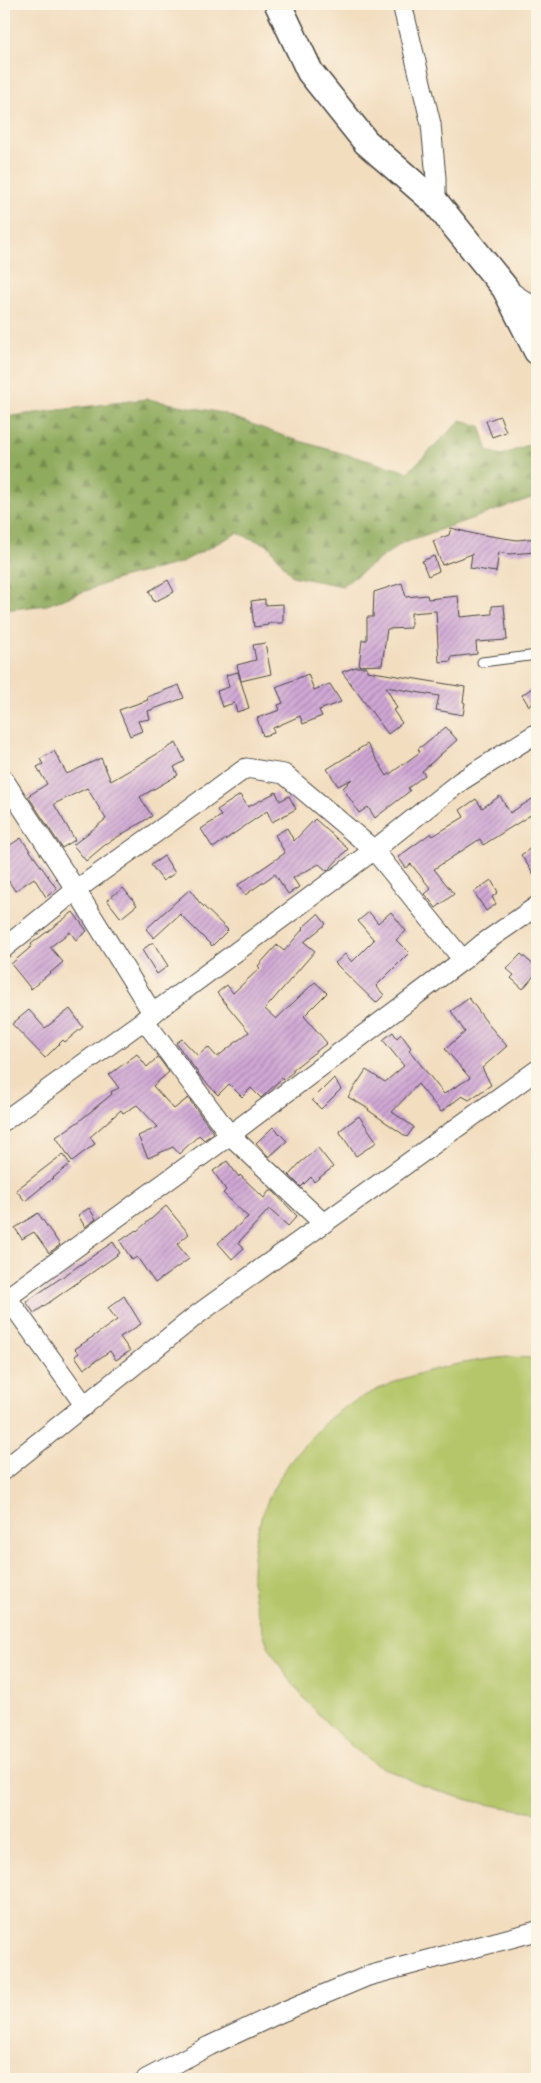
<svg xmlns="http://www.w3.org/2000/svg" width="541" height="2083" viewBox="0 0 541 2083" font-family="Cardo,serif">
	<defs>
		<pattern id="forest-firs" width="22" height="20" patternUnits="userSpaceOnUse" patternTransform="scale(1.25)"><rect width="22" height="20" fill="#8fab5d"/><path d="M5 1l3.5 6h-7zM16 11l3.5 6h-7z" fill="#758b4d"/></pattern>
		<pattern id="building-hatch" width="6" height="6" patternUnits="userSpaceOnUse" patternTransform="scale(1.25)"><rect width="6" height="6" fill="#d0a8d5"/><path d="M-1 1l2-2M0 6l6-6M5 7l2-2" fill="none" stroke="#a989ad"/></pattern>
	</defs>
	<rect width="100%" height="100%" fill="#fcf5e5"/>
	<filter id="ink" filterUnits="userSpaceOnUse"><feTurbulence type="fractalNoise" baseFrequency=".02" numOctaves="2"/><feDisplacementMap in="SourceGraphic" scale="10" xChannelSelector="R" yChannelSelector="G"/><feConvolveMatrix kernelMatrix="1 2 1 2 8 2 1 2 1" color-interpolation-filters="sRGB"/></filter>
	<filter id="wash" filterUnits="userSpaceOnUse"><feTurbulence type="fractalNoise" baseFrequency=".0096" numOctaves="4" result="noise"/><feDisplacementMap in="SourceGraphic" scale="20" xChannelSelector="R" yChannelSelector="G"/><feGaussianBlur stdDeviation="1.12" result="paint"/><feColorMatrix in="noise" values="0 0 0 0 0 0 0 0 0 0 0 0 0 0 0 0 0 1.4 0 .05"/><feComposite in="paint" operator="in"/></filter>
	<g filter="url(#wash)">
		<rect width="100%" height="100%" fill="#f2ddbf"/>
		<path fill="url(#forest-firs)" stroke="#5d6b44" d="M146 399 222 413 289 438 408 472 461 420 480 426 488 451 502 455 537 441V496L402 543 342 586 292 576 268 545 237 533 180 563 121 578 47 605 4 610V417Z"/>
		<path fill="#b4c669" stroke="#70784a" d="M508 1357 537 1358V1812C490 1806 449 1798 406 1778 395 1773 384 1769 374 1763 336 1737 289 1687 268 1645 264 1637 262 1628 260 1619 256 1608 252 1593 252 1581 251 1526 272 1477 311 1438 317 1431 323 1424 330 1418 381 1379 445 1363 508 1357Z"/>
		<g id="blocks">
			<g fill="url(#building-hatch)">
				<path d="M500 416 506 432 492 437 486 421Z"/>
				<path d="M451 528 478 535V534L517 540 537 538V552L509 554 499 552 496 572 470 568 472 554 442 565 433 541 449 535Z"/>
				<path d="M434 556 439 571 428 576 422 561Z"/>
				<path d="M168 580 174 592 154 602 149 591Z"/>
				<path d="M402 583 406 597 427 595 428 599 458 596 460 617 492 614V606L504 605 507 640 476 642 477 654 451 657V661L439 662 436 611 411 613V628L387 629 382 665 359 666 362 640H367V617H373L374 592Z"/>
				<path d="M265 599V605L283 604V623H268V625L254 627 251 601Z"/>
				<path d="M265 643 271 674 241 681 237 665 256 660 253 645Z"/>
				<path d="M356 667H367V671L465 687 463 702 465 703 463 715 436 710 439 696 386 687 397 708 393 710 402 723 388 734 342 672Z"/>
				<path d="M238 672 249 708 237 712 234 703 222 707 217 691 229 687 226 675Z"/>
				<path d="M308 674 314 690 330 684 341 702 319 710 322 716 303 724 300 716 273 728 274 733 263 736 257 718 280 710 278 705 283 703 276 687Z"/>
				<path d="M179 685 184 698 148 711 150 719 138 721 142 731 130 736 119 710 148 700 147 697Z"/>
				<path d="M532 688 537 696V700L529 706 522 695Z"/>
				<path d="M446 727 457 740 422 771 425 775 408 788 410 791 375 818 368 807 359 813 343 788 352 779 338 786 327 769 367 744 387 776 420 752 418 749Z"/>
				<path d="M176 743 185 761 174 767 178 775 140 797 152 816 106 844 86 861 73 845 106 819 87 788 54 804 75 840 62 848 28 796 47 784 37 767 43 764 40 759 54 751 67 774 101 758 111 781Z"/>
				<path d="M276 792 280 801 289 796 296 809 272 822 267 811 213 848 201 829 221 816 217 810 240 795 248 807Z"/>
				<path d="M500 796 510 813 537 796V811L483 845 480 839 434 869 454 894 436 908 425 894 431 889 411 864 406 868 398 857 431 833 433 836 464 817 460 810 476 799 482 808Z"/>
				<path d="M315 819 348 849 328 870 327 871 319 864 293 878 299 887 288 894 275 874 245 895 238 885 285 853 275 835 287 828 294 841Z"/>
				<path d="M21 838 57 889 46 897 34 878 15 891 4 874V849Z"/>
				<path d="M531 848 537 857V879L521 855Z"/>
				<path d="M164 856 175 873 163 881 151 865Z"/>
				<path d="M491 880 498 892 492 897 496 904 486 911 474 892Z"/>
				<path d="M123 888 137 905 121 918 107 900Z"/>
				<path d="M190 889 199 902 228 930 212 946 180 914 154 938 146 929Z"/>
				<path d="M73 912 87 931 76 940 70 932 50 947 63 962 31 989 11 964 32 946 31 944Z"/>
				<path d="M369 912 378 923 391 912 406 931 396 940 409 953 376 986 384 995 376 1003 335 963 345 954 352 962 374 940 358 921Z"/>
				<path d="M318 914 326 924 304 942 315 951 265 1009 276 1019 315 982 327 993 304 1016 327 1043 292 1070 294 1071 283 1080 282 1078 261 1098 251 1088 242 1097 229 1084 218 1095 201 1077 176 1043 182 1039 198 1056 208 1047 217 1057 249 1032 217 993 227 985 233 993 260 968 258 966 277 945 284 951 303 929 302 928Z"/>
				<path d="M153 942 168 966 157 974 142 950Z"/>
				<path d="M521 954 537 968V972L523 989 511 978 514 975 507 969Z"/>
				<path d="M469 998 488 1024 507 1046 482 1068 491 1085 469 1100 462 1096 441 1112 418 1084 392 1112 414 1127 407 1137 368 1110 369 1109 348 1097 366 1070 385 1082 404 1066 383 1040 393 1032 397 1038 401 1034 411 1048 409 1050 444 1094 470 1078 445 1049 465 1032 451 1011Z"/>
				<path d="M70 1009 83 1027 65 1042 63 1040 45 1058 12 1024 29 1010 45 1028Z"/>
				<path d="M137 1054 147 1067 158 1057 169 1072 153 1086 174 1109 188 1098 214 1133 204 1140 199 1135 179 1154 173 1147 148 1158 138 1136 158 1127 137 1105 123 1113 121 1110 90 1137 95 1144 72 1161 56 1137 78 1122 112 1094 111 1092 119 1088 109 1075Z"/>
				<path d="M334 1078 341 1089 321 1109 312 1100Z"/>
				<path d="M359 1116 377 1142 356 1156 339 1131Z"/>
				<path d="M273 1127 287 1141 269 1157 256 1143Z"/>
				<path d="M318 1148 333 1167 314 1182 311 1177 301 1187 289 1175 300 1163Z"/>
				<path d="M63 1154 70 1164 25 1201 16 1190Z"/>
				<path d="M227 1161 239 1177 240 1175 264 1198 269 1191H273L297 1216 288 1226 269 1209 239 1242 244 1248 232 1259 218 1243 248 1217 223 1193 226 1190 213 1171Z"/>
				<path d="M166 1206 189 1234 177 1244 189 1259 155 1283 137 1257 132 1260 120 1241 136 1230 137 1231Z"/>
				<path d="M89 1208 96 1219 85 1227 78 1215Z"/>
				<path d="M38 1213 60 1245 49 1253 34 1232 22 1239 15 1228Z"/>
				<path d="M113 1242 120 1253 34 1313 26 1302Z"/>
				<path d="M124 1296 141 1324 120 1337 130 1351 116 1360 110 1351 84 1369 75 1356 79 1353 75 1349 117 1320 108 1308Z"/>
			</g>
		</g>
	</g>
	<g filter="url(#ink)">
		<use href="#blocks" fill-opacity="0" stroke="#494641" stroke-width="1"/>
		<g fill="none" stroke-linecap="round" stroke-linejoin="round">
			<g stroke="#494641" stroke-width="11">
				<path id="lane" d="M482 662 537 655"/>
			</g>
			<g stroke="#494641" stroke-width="21">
				<g id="street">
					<path d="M402 4 431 124 436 178V203"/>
					<path d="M507 289 537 309"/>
					<path d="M4 780 76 890 153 1014"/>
					<path d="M4 948 76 890 246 768 284 774 374 850 463 960"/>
					<path d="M144 1020 230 1135 323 1223"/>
					<path d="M4 1121 144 1020 374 850 461 781 537 733"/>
					<path d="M4 1293 85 1406"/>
					<path d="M4 1300 230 1135 463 960 482 944 537 906"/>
					<path d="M4 1470 198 1314 537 1070"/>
					<path d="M146 2079 209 2046 282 2012 368 1976 537 1931"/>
				</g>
			</g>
			<g stroke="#494641" stroke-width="29">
				<path id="secondary" d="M278 4 310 72 366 142 436 203 505 288 537 351"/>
			</g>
			<use href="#lane" stroke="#fff" stroke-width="9"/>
			<use href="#street" stroke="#fff" stroke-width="19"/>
			<use href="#secondary" stroke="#fff" stroke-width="26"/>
		</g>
	</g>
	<rect width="541" height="2083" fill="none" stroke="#fcf5e5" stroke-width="20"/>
</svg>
